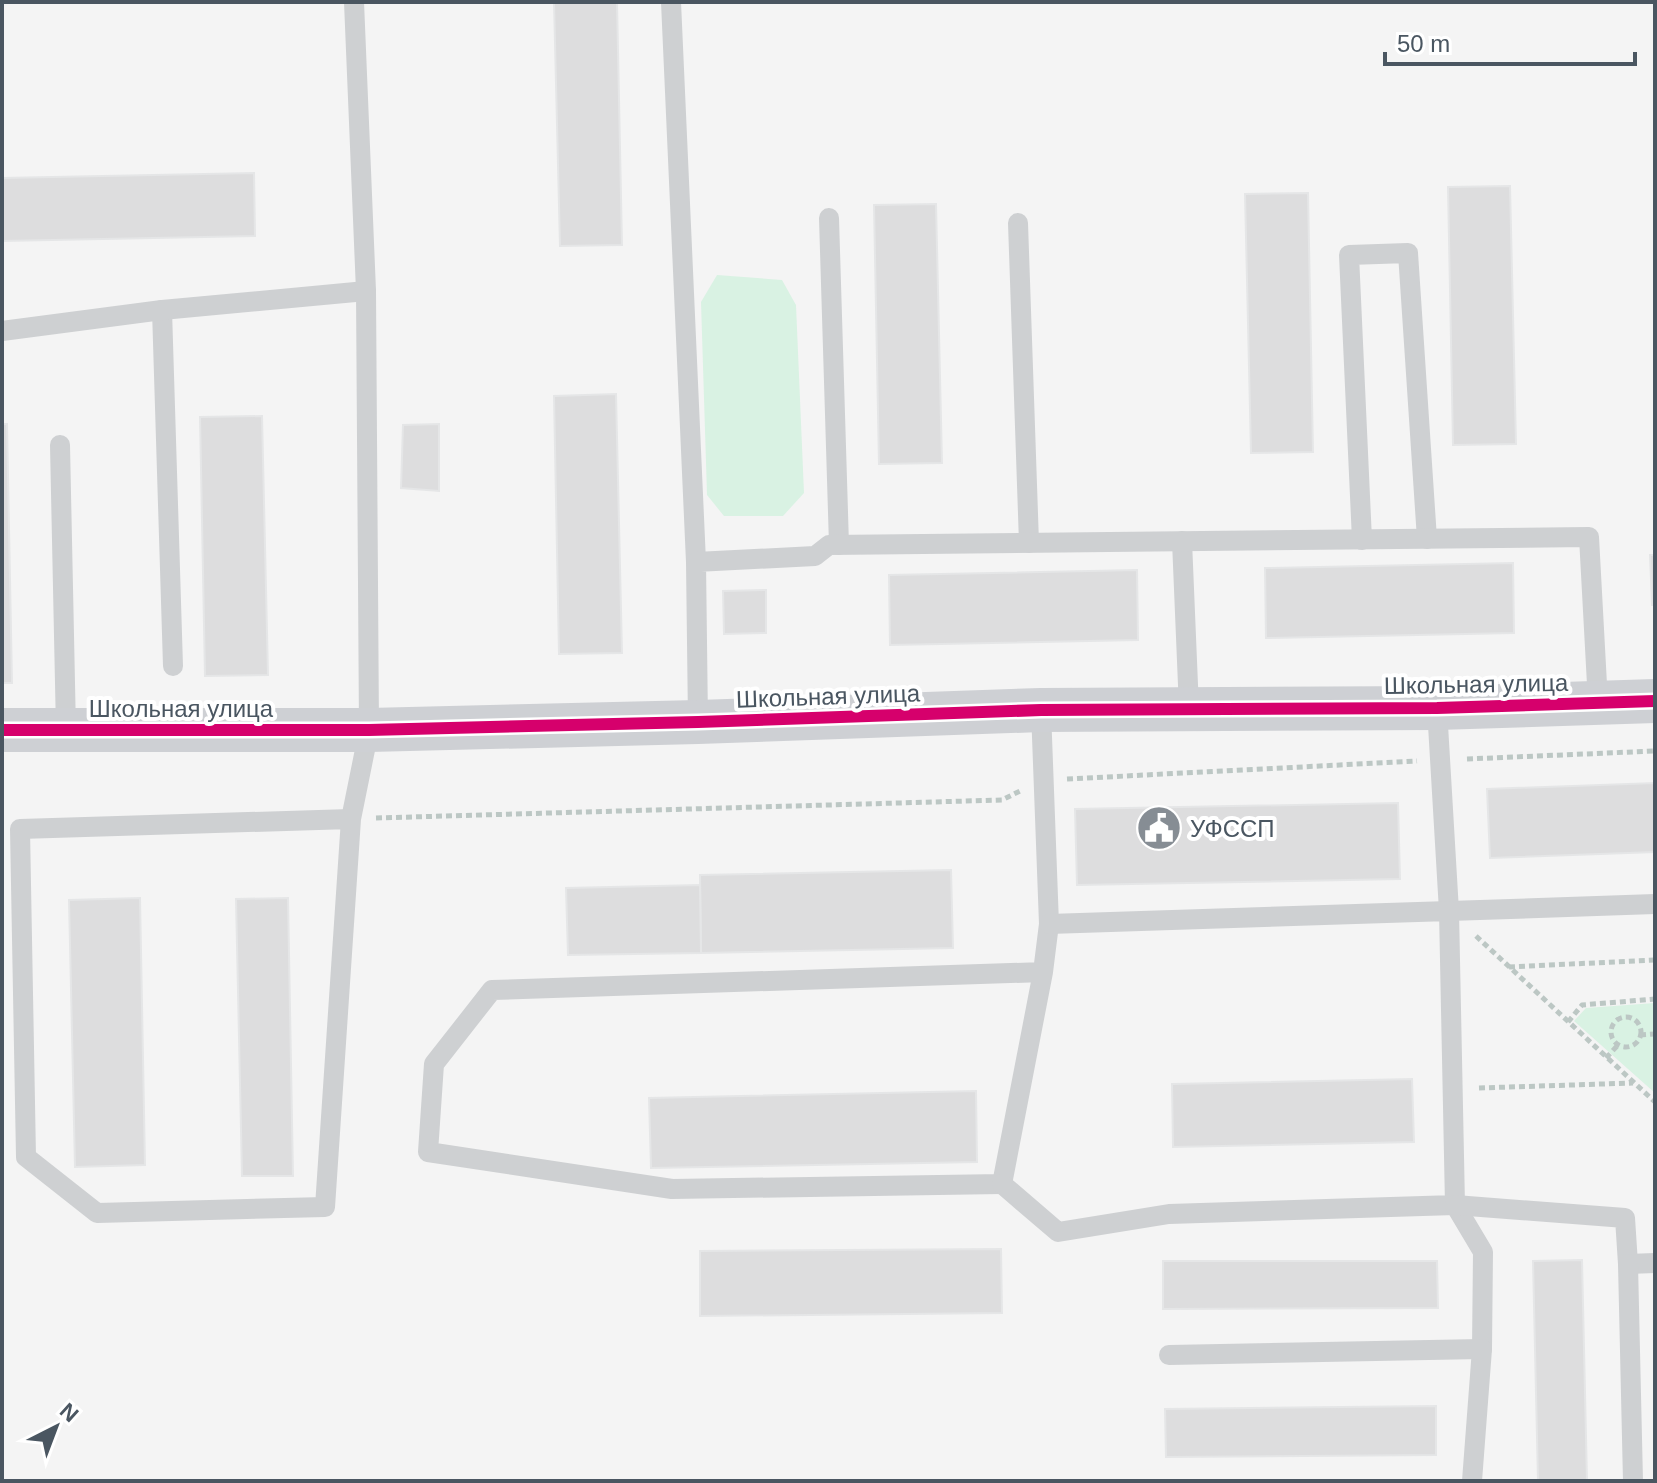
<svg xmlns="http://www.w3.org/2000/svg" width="1657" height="1483" viewBox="0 0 1657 1483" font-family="Arial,sans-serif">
	<rect width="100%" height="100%" fill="#f4f4f4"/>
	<g fill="#d9f2e3">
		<path d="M717 275 782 280 796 305 804 493 783 516H724L707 495 701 302Z"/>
		<path d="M1655 1003V1093L1574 1021 1586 1008Z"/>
	</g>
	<g fill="#ddddde" stroke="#e5e6e7" stroke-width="2">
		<path d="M554 2H617L622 245 560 246Z"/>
		<path d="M254 173 255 236 2 241V178Z"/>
		<path d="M1510 186 1516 444 1453 445 1448 187Z"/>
		<path d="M1308 193 1313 452 1251 453 1245 194Z"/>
		<path d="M936 204 942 463 879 464 874 205Z"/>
		<path d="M616 394 622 653 559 654 554 396Z"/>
		<path d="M262 416 268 675 205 676 200 417Z"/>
		<path d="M2 424H7L12 683H2Z"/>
		<path d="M439 424V491L401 488 403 425Z"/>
		<path d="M1650 555H1655V605H1652Z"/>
		<path d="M1513 563 1514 633 1266 638 1265 568Z"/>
		<path d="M1137 570 1138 640 890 645 889 575Z"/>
		<path d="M766 590V633L724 634 723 591Z"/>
		<path d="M1655 783V852L1490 858 1487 789Z"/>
		<path d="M1398 803 1400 879 1077 885 1075 809Z"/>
		<path d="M951 870 953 948 701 953 700 875Z"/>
		<path d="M700 885 701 953 568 955 566 888Z"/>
		<path d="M140 898 145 1165 75 1167 69 900Z"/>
		<path d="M288 898 293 1176H242L236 899Z"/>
		<path d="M1412 1079 1414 1142 1173 1147 1172 1084Z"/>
		<path d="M976 1091 977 1162 651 1168 649 1098Z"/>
		<path d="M1001 1249 1002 1313 700 1316V1251Z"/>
		<path d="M1582 1260 1587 1481H1538L1533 1261Z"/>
		<path d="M1163 1261H1437L1438 1308 1163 1309Z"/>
		<path d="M1436 1406V1455L1166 1457 1165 1409Z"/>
	</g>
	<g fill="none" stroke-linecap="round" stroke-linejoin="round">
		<g stroke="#bcc7c4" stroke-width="5" stroke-dasharray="6 4" stroke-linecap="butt">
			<path d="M1467 759 1655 751"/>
			<path d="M1067 779 1417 761"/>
			<path d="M376 818 1002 800 1020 791"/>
			<path d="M1476 936 1655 1102"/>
			<path d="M1509 967 1655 960"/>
			<circle cx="1626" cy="1032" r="15"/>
			<path d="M1568 1022 1582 1005 1655 999"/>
			<path d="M1640 1035 1655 1034"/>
			<path d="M1606 1058 1618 1045"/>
			<path d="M1479 1088 1633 1083"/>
		</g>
		<g stroke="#ced0d2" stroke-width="20">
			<path d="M671 2 696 562"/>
			<path d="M829 218 839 545"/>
			<path d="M1018 223 1029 543"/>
			<path d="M162 310 173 666"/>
			<path d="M2 331 162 310 366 291"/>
			<path d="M60 445 66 730"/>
			<path d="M1362 540 1349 255 1408 253 1427 539"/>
			<path d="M1182 541 1189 709"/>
			<path d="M1437 708 1449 911 1655 904"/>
			<path d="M1041 710 1049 924 1043 972 492 990 434 1064 428 1152 672 1189 1002 1184 1043 972"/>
			<path d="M698 722 696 562 815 556 829 545 1589 537 1598 703"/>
			<path d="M351 819 20 829 26 1157 97 1213 325 1207 351 819 369 730 366 291 354 2"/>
			<path d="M1002 1184 1058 1232 1169 1214 1455 1205 1449 911 1049 924"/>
			<path d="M1455 1205 1483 1252 1482 1349 1472 1481"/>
			<path d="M1455 1205 1625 1218 1628 1264 1655 1263"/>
			<path d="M1628 1264 1633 1481"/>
			<path d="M1169 1355 1482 1349"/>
		</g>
		<path stroke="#ced0d4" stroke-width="44" d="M2 730H369L698 722 1041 710 1437 708 1655 701"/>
		<g stroke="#fff" stroke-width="17">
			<path id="cycleway" d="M2 730H369L698 722 1041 710 1437 708 1655 701"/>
		</g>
		<use href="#cycleway" stroke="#d6006c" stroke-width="12"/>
	</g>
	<defs>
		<g id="civic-disc" transform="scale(2.3)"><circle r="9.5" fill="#868d94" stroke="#fff"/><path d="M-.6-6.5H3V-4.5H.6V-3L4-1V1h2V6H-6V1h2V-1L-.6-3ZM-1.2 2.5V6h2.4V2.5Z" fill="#fff"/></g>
	</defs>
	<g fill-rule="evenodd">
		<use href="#civic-disc" x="1159" y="828"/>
	</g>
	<g text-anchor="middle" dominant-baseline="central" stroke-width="8" stroke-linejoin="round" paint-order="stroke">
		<g font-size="24" fill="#4a5661" stroke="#fff">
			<text transform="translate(1476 684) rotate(-1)">Школьная улица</text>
			<text transform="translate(828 696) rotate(-2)">Школьная улица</text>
			<text x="181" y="708">Школьная улица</text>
		</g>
		<g font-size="24" fill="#4a5661" stroke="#fff" text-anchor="start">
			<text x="1190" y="828">УФССП</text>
		</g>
	</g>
	<rect width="1657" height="1483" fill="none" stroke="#4a5661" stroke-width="8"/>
	<g transform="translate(56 1427) rotate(42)" stroke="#ffffff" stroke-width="6" paint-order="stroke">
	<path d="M0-6L14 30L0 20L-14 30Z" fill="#4a5661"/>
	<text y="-12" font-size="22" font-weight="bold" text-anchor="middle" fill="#4a5661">N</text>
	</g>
	<path d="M1385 52v12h250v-12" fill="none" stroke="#4a5661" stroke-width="4"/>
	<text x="1397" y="52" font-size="24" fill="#4a5661" stroke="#ffffff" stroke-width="6" paint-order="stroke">50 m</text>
</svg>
